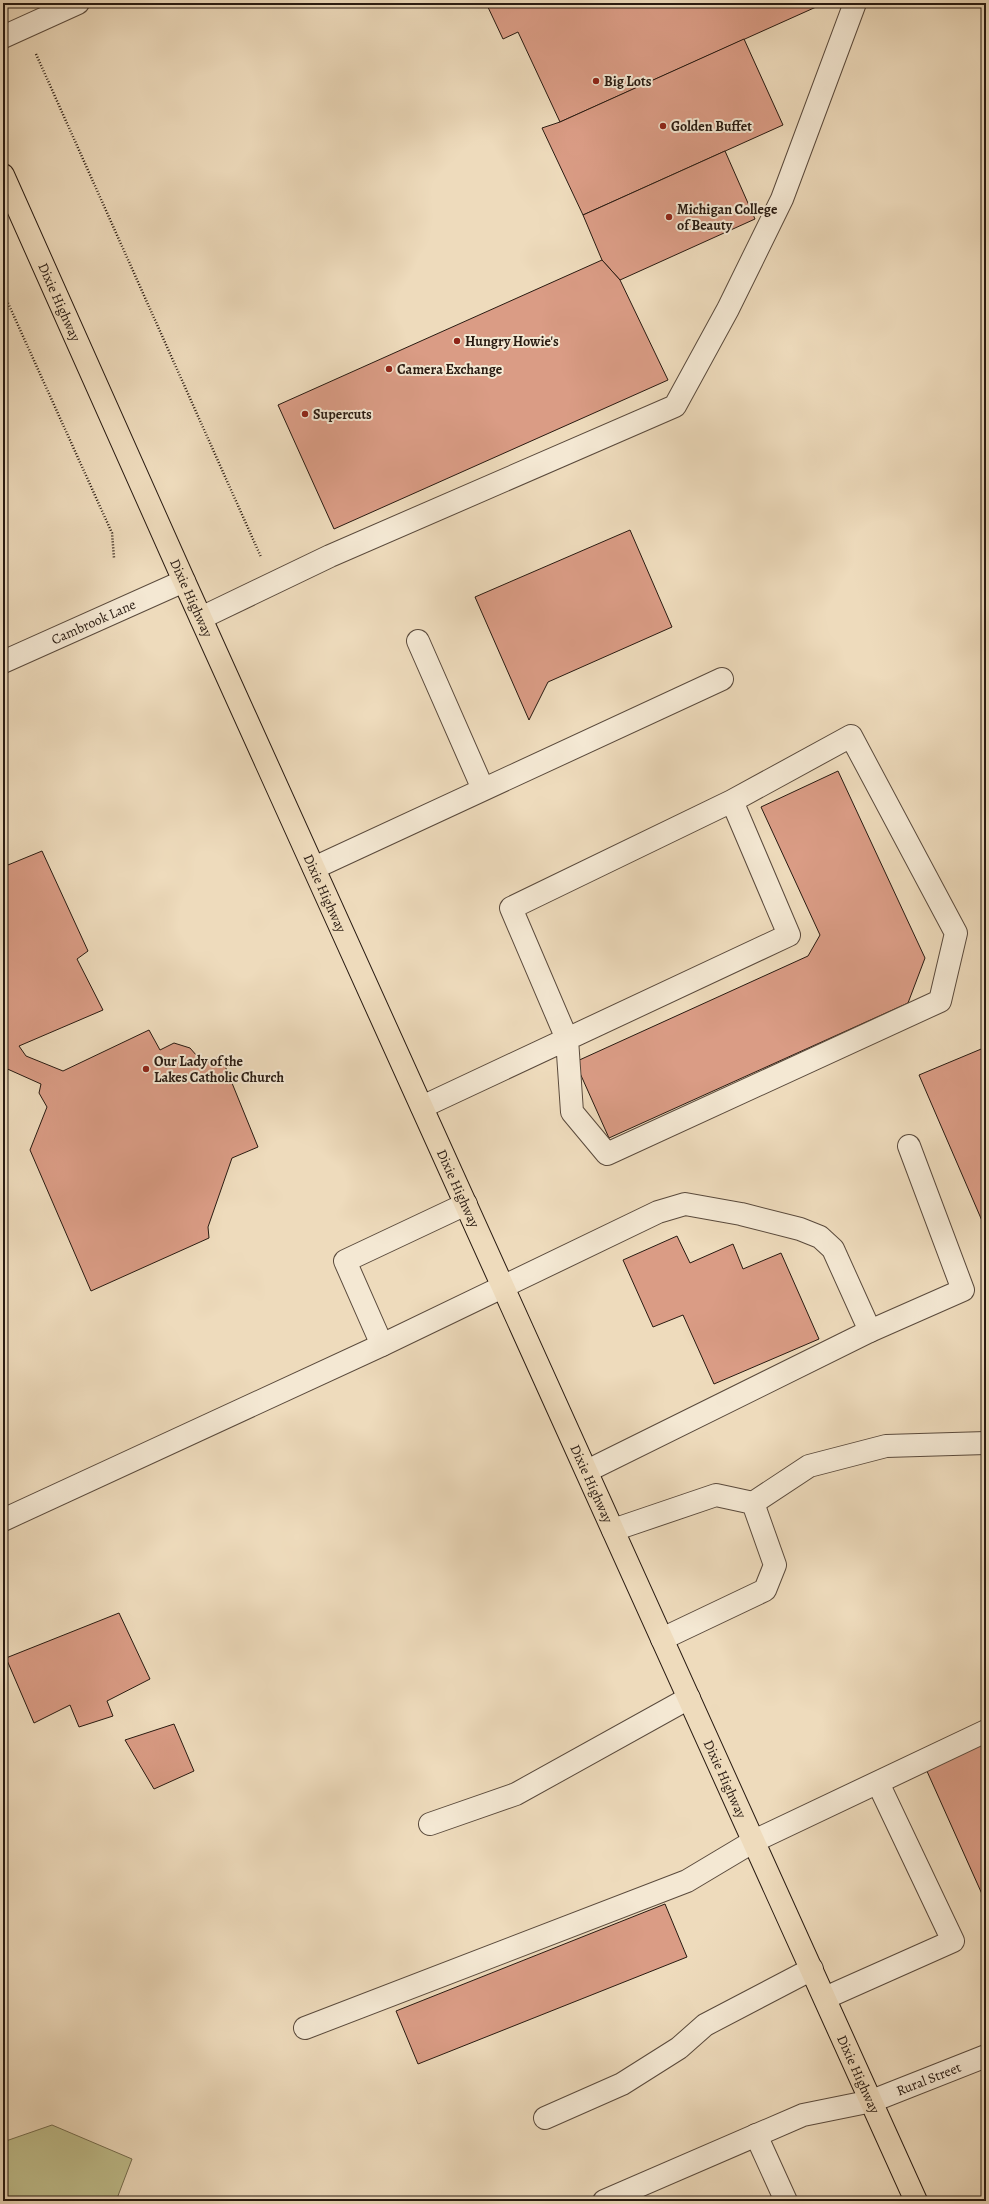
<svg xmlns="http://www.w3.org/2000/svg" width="989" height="2204" viewBox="0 0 989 2204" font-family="Alegreya,serif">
	<rect width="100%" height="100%" fill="#eedbbc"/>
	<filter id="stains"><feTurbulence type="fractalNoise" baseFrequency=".005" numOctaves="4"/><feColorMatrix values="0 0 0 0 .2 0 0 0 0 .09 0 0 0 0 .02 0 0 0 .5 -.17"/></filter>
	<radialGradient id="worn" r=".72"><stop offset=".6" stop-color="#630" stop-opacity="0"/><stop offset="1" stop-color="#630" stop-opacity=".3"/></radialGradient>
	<path fill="#bfbe8c" stroke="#746c4e" d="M52 2125 132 2159 116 2201H3V2142Z"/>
	<g fill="#da9c85" stroke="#281a11">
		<path d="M486 3H825L560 122 518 32 503 39Z"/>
		<path d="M744 39 783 125 583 215 542 128 560 122Z"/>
		<path d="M725 151 755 219 620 280 602 260 583 215Z"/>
		<path d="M602 260 620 280 668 380 334 529 278 405Z"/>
		<path d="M630 530 672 627 548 682 529 720 475 597Z"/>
		<path d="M838 771 925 958 908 1003 609 1138 575 1062 808 956 820 935 761 807Z"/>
		<path d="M42 851 88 951 77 959 103 1010 19 1046 26 1056 63 1071 149 1030 160 1050 174 1043 190 1048 204 1064 221 1056 258 1147 232 1158 208 1227 209 1238 91 1291 30 1150 47 1107 39 1093 41 1084 3 1067V867Z"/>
		<path d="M986 1047V1230L919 1075Z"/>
		<path d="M677 1236 690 1263 733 1244 743 1269 781 1253 819 1339 714 1384 683 1315 653 1327 623 1260Z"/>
		<path d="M119 1613 150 1679 107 1701 113 1716 79 1727 70 1705 34 1723 6 1658Z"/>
		<path d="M174 1724 194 1771 154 1789 125 1740Z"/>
		<path d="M986 1743V1903L926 1769Z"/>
		<path d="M665 1904 687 1957 418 2064 396 2011Z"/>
	</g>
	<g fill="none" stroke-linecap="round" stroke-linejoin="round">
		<g stroke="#5a4a3c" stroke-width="24">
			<g id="minor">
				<path d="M3 37 78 3"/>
				<path d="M201 618 330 556 675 406 728 309 782 199 855 3"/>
				<path d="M418 641 483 789"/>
				<path id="s1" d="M3 662 184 581"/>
				<path d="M314 868 722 679"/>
				<path d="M422 1107 789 935 732 801 511 908 567 1039 572 1112 607 1154 940 1001 956 933 851 736 732 801"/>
				<path d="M870 1331 963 1290 909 1146"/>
				<path d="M382 1345 345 1261 466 1204"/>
				<path d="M753 1503 809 1466 886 1446 986 1443"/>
				<path d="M3 1520 382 1345 658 1212 685 1204 741 1214 800 1229 820 1237 833 1249 870 1331 587 1471"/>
				<path d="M613 1530 716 1495 753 1503 775 1565 765 1590 662 1639"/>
				<path d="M430 1824 516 1794 689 1698"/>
				<path d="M825 1998 953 1941 878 1783"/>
				<path d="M305 2028 687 1881 754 1841 986 1731"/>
				<path d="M545 2118 622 2084 679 2048 705 2025 812 1969"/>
				<path d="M756 2135 786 2201"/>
				<path id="s2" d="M604 2201 803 2115 872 2101 986 2056"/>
			</g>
		</g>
		<g stroke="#281a11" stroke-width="24">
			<g id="major">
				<path id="s3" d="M3 175 184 581 916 2201"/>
			</g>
		</g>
		<g stroke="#281a11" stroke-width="2.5" stroke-dasharray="1 2" stroke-linecap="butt">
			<path d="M36 54 261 557"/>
			<path d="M3 292 112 533 114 558"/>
		</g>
		<use href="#minor" stroke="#f4e8d3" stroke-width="22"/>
		<use href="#major" stroke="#eedbbc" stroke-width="22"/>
	</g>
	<g fill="#8f2418" stroke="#f4e8d3" stroke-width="1.5">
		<circle cx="596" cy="81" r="4"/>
		<circle cx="663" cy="126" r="4"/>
		<circle cx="669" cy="217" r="4"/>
		<circle cx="457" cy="341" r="4"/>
		<circle cx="389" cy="369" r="4"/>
		<circle cx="305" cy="414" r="4"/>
		<circle cx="146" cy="1069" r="4"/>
	</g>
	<g text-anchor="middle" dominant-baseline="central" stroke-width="4" stroke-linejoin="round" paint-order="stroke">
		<g font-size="14" font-weight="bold" fill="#281a11" stroke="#f4e8d3" text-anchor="start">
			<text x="604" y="81">Big Lots</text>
			<text x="671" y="126">Golden Buffet</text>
			<text x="677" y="209">Michigan College<tspan x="677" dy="16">of Beauty</tspan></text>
			<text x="465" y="341">Hungry Howie's</text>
			<text x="397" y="369">Camera Exchange</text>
			<text x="313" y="414">Supercuts</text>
			<text x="154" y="1061">Our Lady of the<tspan x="154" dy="16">Lakes Catholic Church</tspan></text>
		</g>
		<g font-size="14" fill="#281a11" stroke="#f4e8d3">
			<text stroke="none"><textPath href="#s3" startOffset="139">Dixie Highway</textPath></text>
			<text stroke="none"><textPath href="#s3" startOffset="463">Dixie Highway</textPath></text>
			<text stroke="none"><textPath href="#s1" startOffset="99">Cambrook Lane</textPath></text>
			<text stroke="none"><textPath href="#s3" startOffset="787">Dixie Highway</textPath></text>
			<text stroke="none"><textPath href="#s3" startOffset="1111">Dixie Highway</textPath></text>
			<text stroke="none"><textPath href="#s3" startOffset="1435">Dixie Highway</textPath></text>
			<text stroke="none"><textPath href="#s3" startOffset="1759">Dixie Highway</textPath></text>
			<text stroke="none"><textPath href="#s3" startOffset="2083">Dixie Highway</textPath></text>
			<text stroke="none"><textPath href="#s2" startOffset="348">Rural Street</textPath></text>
		</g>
	</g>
	<rect width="989" height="2204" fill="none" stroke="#eedbbc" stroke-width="16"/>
	<rect x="4" y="4" width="981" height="2196" fill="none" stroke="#281a11" stroke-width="2"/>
	<rect x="8" y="8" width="973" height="2188" fill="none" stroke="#281a11"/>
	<rect width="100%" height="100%" filter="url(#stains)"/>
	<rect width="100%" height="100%" fill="url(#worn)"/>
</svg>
